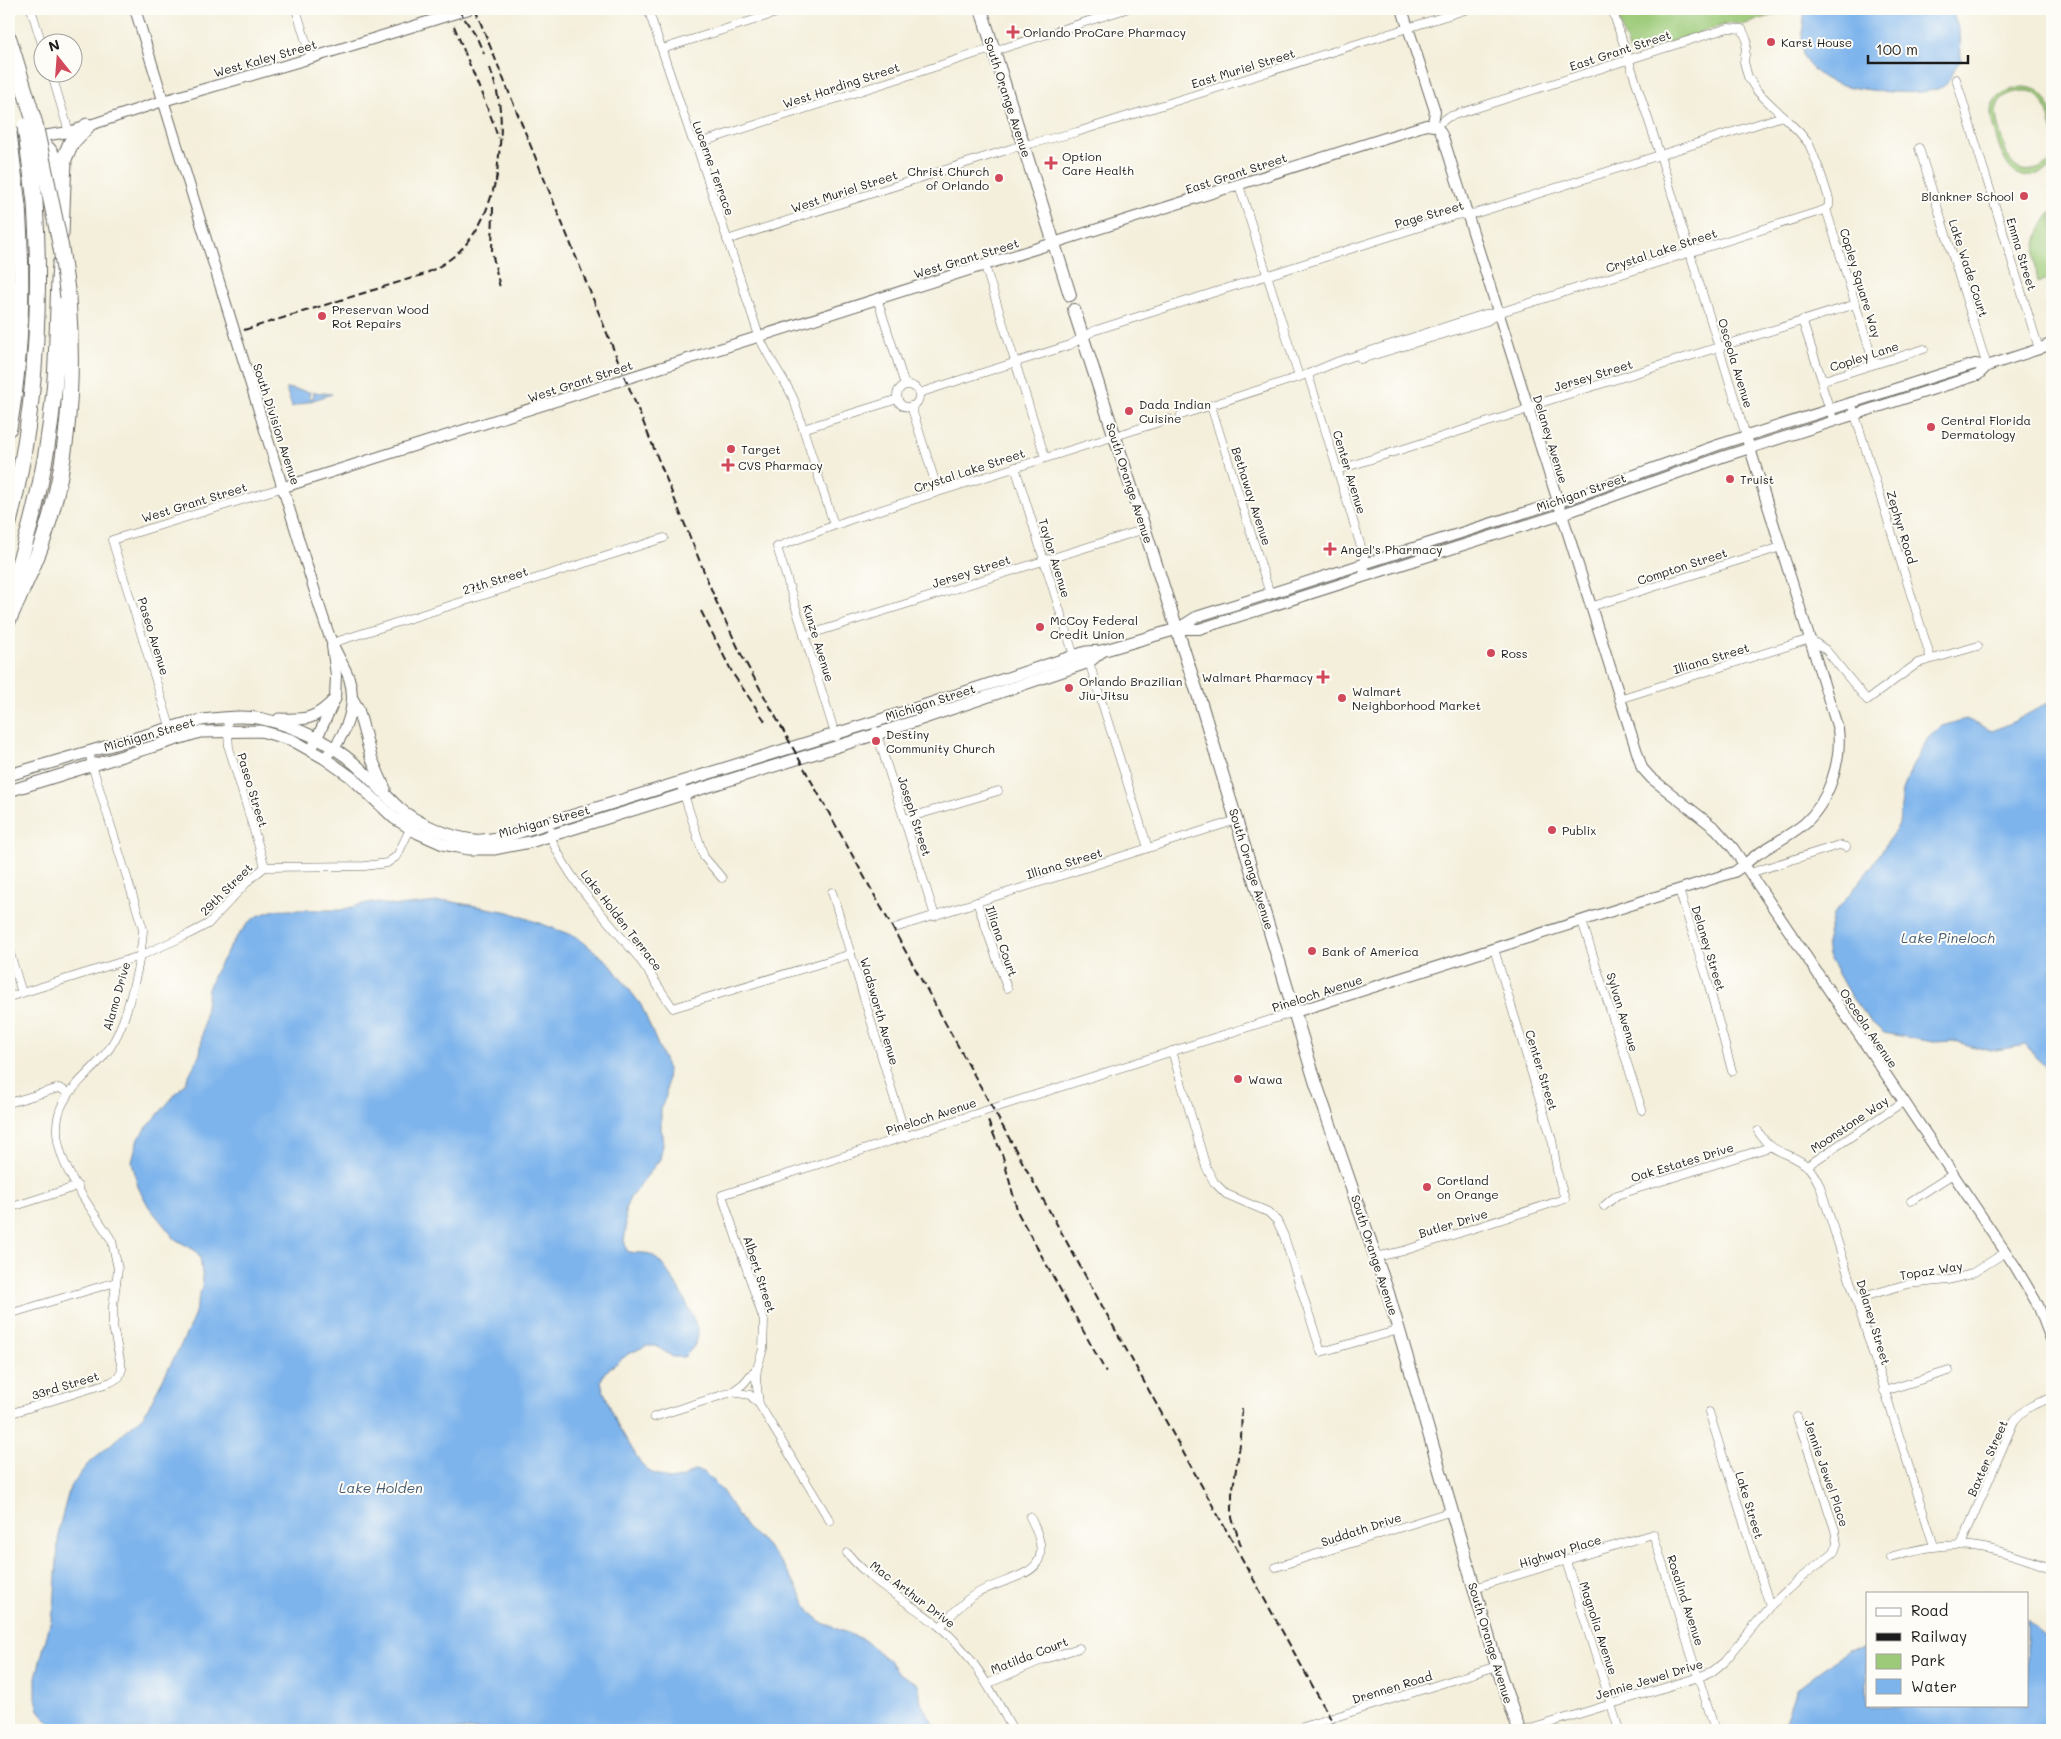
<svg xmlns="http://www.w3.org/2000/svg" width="2061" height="1739" viewBox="0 0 2061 1739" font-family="Mali,sans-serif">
	<rect width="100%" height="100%" fill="#fdfcf7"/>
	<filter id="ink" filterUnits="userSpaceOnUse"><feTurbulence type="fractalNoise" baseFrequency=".02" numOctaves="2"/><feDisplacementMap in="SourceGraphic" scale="10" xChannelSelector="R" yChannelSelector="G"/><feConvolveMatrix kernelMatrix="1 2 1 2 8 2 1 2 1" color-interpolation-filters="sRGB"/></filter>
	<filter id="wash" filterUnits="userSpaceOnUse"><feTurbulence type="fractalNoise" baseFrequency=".0096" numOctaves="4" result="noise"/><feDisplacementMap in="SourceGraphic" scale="20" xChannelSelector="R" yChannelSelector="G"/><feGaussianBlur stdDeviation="1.12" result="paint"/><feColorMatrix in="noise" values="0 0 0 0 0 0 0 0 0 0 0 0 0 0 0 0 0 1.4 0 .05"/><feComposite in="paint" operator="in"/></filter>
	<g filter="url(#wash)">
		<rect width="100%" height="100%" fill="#f4efdb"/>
		<g fill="#9cca78" stroke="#5c734a">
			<path d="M1615 9H1793L1742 25 1735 23 1727 24 1634 54 1630 52Z"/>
			<path d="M2022 87C2048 87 2052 109 2052 130 2048 115 2045 89 2023 91 1990 94 1994 115 2002 139 2007 154 2011 174 2032 170 2039 169 2046 166 2052 161V167C2016 190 2006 168 1996 137 1993 125 1987 111 1995 100 2001 92 2013 89 2022 87Z"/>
			<path d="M2052 212V278L2038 282C2033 256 2033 233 2052 212Z"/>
		</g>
		<g fill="#7db4ec" stroke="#4c6884">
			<path d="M1805 9H1951L1960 33 1961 61C1952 68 1952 80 1944 86 1926 99 1850 90 1830 81 1819 76 1810 68 1804 58 1799 48 1804 21 1805 9Z"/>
			<path d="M286 388 310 392 309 398H313L314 392 332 394 292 407Z"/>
			<path d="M2052 701V1072L2035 1057 2027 1045 1990 1051 1953 1041 1933 1042 1884 1033 1868 1019 1850 995 1828 956 1826 943 1833 915 1872 866 1899 824 1903 790 1912 767 1928 738 1942 726 1966 719 1992 731C2014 723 2032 711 2052 701Z"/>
			<path d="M448 901 509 912 577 937 609 963 641 1005 668 1069 666 1096 661 1108V1128L663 1144 660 1159 630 1198 625 1209 626 1230 624 1240 627 1251C635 1254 643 1252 650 1254 665 1259 698 1320 698 1335 697 1345 690 1351 684 1357H673L656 1346H646L628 1354 604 1373 601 1381 603 1389 617 1424 640 1462 650 1472 670 1480 684 1477 695 1470 704 1472 721 1489 746 1528 762 1541 783 1565 794 1582 810 1612 823 1623 864 1640 890 1662 898 1673 917 1683 919 1687 921 1702 937 1730H56L39 1710 36 1698V1677L54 1608 59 1528 70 1487 87 1465 144 1415 185 1337 194 1316 203 1282 200 1257 196 1251 175 1239 149 1207 138 1187 132 1161 138 1138 185 1083 200 1054 208 989 215 972 234 940 250 921 260 915 275 910H341L371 902 398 906Z"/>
			<path d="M2027 1620 2052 1641V1730H1782L1796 1690 1848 1650 1867 1646V1705H2027Z"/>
		</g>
	</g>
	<g filter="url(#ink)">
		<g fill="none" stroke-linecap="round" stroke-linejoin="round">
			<g stroke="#68665f" stroke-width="9">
				<g id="minor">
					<path d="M31 9 42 44"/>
					<path d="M296 9 311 58"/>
					<path d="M648 9 692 139 696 144 759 336C768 359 784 377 794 400L834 525"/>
					<path d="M1612 9 1660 155 1746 436"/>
					<path d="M662 49 789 9"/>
					<path d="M51 72 69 132"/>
					<path d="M1956 79 2039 349"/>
					<path d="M696 144 981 52 1004 48 1126 9"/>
					<path d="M1919 148 1987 366"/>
					<path d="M1239 185 1299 377"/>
					<path d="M1826 209 1874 364"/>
					<path d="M727 240 1013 148 1077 132 1468 9"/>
					<path d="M985 266 1045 457"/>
					<path d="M877 298 905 385"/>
					<path d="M1802 320 1823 383"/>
					<path d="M1361 359 1487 321 1498 313"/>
					<path d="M1308 374 1339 361 1485 314 1498 313 1824 210 1829 206V199L1820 171 1809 144 1799 132 1757 91 1748 77 1744 62 1747 40 1742 29 1728 28 1448 117 1443 121"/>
					<path d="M1308 374 1366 563 1362 577"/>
					<circle cx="908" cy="396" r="11"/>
					<path d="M919 393 1070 345 1093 331 1457 215 1477 213 1783 116"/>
					<path d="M1851 402 1931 659"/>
					<path d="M911 406 938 491"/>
					<path d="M1211 406 1270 594"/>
					<path d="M1181 415 1311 373"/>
					<path d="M1834 422 1822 386 1824 380 1924 349"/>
					<path d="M803 429 898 399"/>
					<path d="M1015 467 1074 656"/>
					<path d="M1337 470 1520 412 1537 404 1856 304"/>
					<path d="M1590 607 1781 547"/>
					<path d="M804 636 1145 529"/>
					<path d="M332 643 664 538"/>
					<path d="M1089 662 1148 848"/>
					<path d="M1619 699 1810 639 1826 650 1867 700 1918 663 1978 646"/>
					<path d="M227 718 229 748 265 867"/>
					<path d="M876 731 935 916"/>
					<path d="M836 737 777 547 849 520 1169 419"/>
					<path d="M174 739 112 540 284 487"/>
					<path d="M680 782 704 857 722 878"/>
					<path d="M904 819 998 791"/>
					<path d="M551 831 550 836C570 883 606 918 638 957 650 973 661 991 673 1008L851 954"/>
					<path d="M1750 873 1839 845 1846 847"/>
					<path d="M1679 890 1706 975 1732 1071"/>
					<path d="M832 892 906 1137"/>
					<path d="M977 902 1007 988"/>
					<path d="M1582 921 1642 1110"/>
					<path d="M898 927 1237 820"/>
					<path d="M9 950 22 993"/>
					<path d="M9 997 140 956 189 934 208 924 250 879 265 867 365 866 387 863 397 856 412 825"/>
					<path d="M1172 1051 1206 1167 1214 1182 1226 1194 1268 1212 1277 1221 1284 1236 1321 1352 1399 1330"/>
					<path d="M9 1103 59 1088 69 1093"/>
					<path d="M1758 1131C1773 1157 1790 1150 1808 1167 1813 1172 1817 1180 1820 1186L1934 1546"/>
					<path d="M1807 1166 1903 1102"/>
					<path d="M1911 1201 1953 1174"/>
					<path d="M1604 1206 1617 1195 1770 1147"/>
					<path d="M9 1208 78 1186"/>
					<path d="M1376 1257 1403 1251 1565 1199 1558 1176 1552 1140 1494 949"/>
					<path d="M1856 1299 1907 1284 1949 1280 1971 1274 2006 1252"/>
					<path d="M9 1314 116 1282"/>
					<path d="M1884 1391 1949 1371"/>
					<path d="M732 1392 750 1395 759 1404"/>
					<path d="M1709 1412 1770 1606"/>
					<path d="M9 1414 111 1382 119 1377 122 1369 113 1327V1306L118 1269 112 1241C94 1211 64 1176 58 1141 49 1090 96 1077 115 1039 128 1016 142 956 143 929L92 765 89 751"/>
					<path d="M654 1417 732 1392 743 1384 756 1369"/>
					<path d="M830 1521 759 1404 756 1379 757 1369 763 1349 764 1321 722 1195 1295 1012"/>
					<path d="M1961 1545 2014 1421C2025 1407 2036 1403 2052 1398"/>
					<path d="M847 1553C876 1587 907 1600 940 1627 973 1654 993 1694 1013 1730"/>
					<path d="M1890 1557C1953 1537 1984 1544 2045 1566H2052"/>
					<path d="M1566 1561 1619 1730"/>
					<path d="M1276 1567 1452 1511"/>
					<path d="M1474 1588 1653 1534 1715 1730"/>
					<path d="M940 1627C951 1616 961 1603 974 1595 1013 1572 1063 1579 1030 1517"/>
					<path d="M987 1684 1042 1660 1079 1648"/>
					<path d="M1294 1730 1497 1666"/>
					<path d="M1527 1730 1699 1677 1713 1671 1725 1661 1770 1606 1798 1580 1834 1552 1837 1544 1835 1530 1797 1417"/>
				</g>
			</g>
			<g stroke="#68665f" stroke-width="12">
				<g id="tertiary">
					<path d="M135 9 305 560C314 587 321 614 331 640 336 653 344 665 349 678 358 705 345 740 324 758"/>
					<path d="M1402 9 1435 111 1433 123 1437 126 1443 137 1642 768 1651 778 1716 829 1733 848 2015 1266 2038 1305 2052 1342"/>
					<path d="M9 146 42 136 69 132 163 101 311 58 469 9"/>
					<path d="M284 487 1426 125 1435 126"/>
					<path d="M1177 629 1196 617 1571 498 1718 445 1942 374 1975 364 1987 366 2039 349 2052 343"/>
					<path d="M1178 629H1199L1574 510 1722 457 1959 381 1978 375 1987 366"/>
					<path d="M311 751 335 699 336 675 332 646"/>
					<path d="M1295 1012 1734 872C1741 868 1748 861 1755 856 1771 845 1789 836 1804 824 1829 802 1842 761 1838 729L1746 436"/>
				</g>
			</g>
			<g stroke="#68665f" stroke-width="13">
				<g id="secondary">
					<path d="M353 700 358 709 371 757 385 789"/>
					<path d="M279 719C306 720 315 720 335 699"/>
					<path d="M9 775 187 723C207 718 244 715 263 719 295 726 330 742 355 764 370 777 383 793 398 807 414 822 451 838 474 840 482 841 492 838 500 838L874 722 1086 652 1102 651 1177 629"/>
					<path d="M9 791 200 732 261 731 292 740 324 758 351 777 394 818 418 833 443 844 469 849H494L530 842 877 734 1089 662 1102 651"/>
				</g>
			</g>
			<g stroke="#68665f" stroke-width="14">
				<g id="primary">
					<path d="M981 9 1070 295"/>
					<path d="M1074 310 1202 707 1316 1084 1388 1293 1497 1666 1519 1730"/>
				</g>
			</g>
			<g stroke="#68665f" stroke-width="17">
				<g id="motorway">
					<path d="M9 39 35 124"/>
					<path d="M31 141C49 143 58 161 57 177"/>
					<path d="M61 234 64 159 71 143 87 126"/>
					<path d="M9 428C22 356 23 279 18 206"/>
					<path d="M9 523C35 418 42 310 35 202"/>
					<path d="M9 592C33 527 48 460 54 391 58 349 57 306 60 264"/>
					<path d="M9 619C21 590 37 562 46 531 70 455 74 376 68 297"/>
				</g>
			</g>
			<use href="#minor" stroke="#fff" stroke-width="8"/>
			<use href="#tertiary" stroke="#fff" stroke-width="10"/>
			<use href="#secondary" stroke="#fff" stroke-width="11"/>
			<use href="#primary" stroke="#fff" stroke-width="12"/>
			<use href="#motorway" stroke="#fff" stroke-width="15"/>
			<g stroke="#1c1c1c" stroke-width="2" stroke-dasharray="8 4" stroke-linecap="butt">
				<path d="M458 9 476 36 484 54"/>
				<path d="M475 9 716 601 742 656 1337 1730"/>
				<path d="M454 26 493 122 498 138"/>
				<path d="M490 68C506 115 501 135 496 182"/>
				<path d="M493 207 492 252 500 288"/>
				<path d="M244 330 422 275C469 255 486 222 497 175"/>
				<path d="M701 611 733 674 765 721"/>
				<path d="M988 1121 1003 1157 1018 1213 1106 1372"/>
				<path d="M1241 1546 1232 1518V1494L1241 1438 1242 1408"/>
			</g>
			<g stroke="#68665f" stroke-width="17" stroke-linecap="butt">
				<g id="motorway-bridge">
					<path d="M35 124 61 248 68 297"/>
					<path d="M25 126 35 202"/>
					<path d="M9 133 18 206"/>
				</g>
			</g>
			<use href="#motorway-bridge" stroke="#fff" stroke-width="15"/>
		</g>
	</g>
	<g fill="#d1495b" stroke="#fdfcf7" stroke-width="2">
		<path d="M1010.5 24.5h5v5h5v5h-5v5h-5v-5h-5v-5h5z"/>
		<circle cx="1771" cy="42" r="5"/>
		<path d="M1048.5 155.5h5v5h5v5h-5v5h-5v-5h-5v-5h5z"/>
		<circle cx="999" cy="178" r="5"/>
		<circle cx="2024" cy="196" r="5"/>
		<circle cx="322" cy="316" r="5"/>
		<circle cx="1129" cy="411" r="5"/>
		<circle cx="1931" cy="427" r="5"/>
		<circle cx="731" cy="449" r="5"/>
		<path d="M725.5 457.5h5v5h5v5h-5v5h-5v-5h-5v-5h5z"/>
		<circle cx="1730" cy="479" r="5"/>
		<path d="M1327.5 541.5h5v5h5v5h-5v5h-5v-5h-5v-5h5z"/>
		<circle cx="1040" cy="627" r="5"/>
		<circle cx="1491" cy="653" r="5"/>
		<path d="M1320.5 669.5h5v5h5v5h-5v5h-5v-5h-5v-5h5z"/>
		<circle cx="1069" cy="688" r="5"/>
		<circle cx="1342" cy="698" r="5"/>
		<circle cx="876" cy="741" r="5"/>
		<circle cx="1552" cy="830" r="5"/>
		<circle cx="1312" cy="951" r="5"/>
		<circle cx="1238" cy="1079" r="5"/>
		<circle cx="1427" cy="1187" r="5"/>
	</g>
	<g text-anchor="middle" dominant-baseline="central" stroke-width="4" stroke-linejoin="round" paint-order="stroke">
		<g font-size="12" fill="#1c1c1c" stroke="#fdfcf7" text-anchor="start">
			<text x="1023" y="32">Orlando ProCare Pharmacy</text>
			<text x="1781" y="42">Karst House</text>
			<text x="1062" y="156">Option<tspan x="1062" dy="14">Care Health</tspan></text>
			<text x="989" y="171" text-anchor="end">Christ Church<tspan x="989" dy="14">of Orlando</tspan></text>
			<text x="2014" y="196" text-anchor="end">Blankner School</text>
			<text x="332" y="309">Preservan Wood<tspan x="332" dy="14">Rot Repairs</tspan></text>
			<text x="1139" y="404">Dada Indian<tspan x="1139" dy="14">Cuisine</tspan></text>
			<text x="1941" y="420">Central Florida<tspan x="1941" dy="14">Dermatology</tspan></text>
			<text x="741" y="449">Target</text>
			<text x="738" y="465">CVS Pharmacy</text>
			<text x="1740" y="479">Truist</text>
			<text x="1340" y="549">Angel's Pharmacy</text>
			<text x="1050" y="620">McCoy Federal<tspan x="1050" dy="14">Credit Union</tspan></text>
			<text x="1501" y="653">Ross</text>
			<text x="1313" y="677" text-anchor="end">Walmart Pharmacy</text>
			<text x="1079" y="681">Orlando Brazilian<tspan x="1079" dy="14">Jiu-Jitsu</tspan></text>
			<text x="1352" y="691">Walmart<tspan x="1352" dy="14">Neighborhood Market</tspan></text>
			<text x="886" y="734">Destiny<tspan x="886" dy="14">Community Church</tspan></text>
			<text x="1562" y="830">Publix</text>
			<text x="1322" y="951">Bank of America</text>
			<text x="1248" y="1079">Wawa</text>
			<text x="1437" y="1180">Cortland<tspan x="1437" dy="14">on Orange</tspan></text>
		</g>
		<g font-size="12" fill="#1c1c1c" stroke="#fdfcf7">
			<text transform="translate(1620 50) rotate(-18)">East Grant Street</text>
			<text transform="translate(265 58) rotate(-16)">West Kaley Street</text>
			<text transform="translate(1243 68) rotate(-17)">East Muriel Street</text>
			<text transform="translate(841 85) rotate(-18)">West Harding Street</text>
			<text transform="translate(1008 97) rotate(72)">South Orange Avenue</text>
			<text transform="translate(714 168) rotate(70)">Lucerne Terrace</text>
			<text transform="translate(1236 173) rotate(-18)">East Grant Street</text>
			<text transform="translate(844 191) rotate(-18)">West Muriel Street</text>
			<text transform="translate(1429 214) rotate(-16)">Page Street</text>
			<text transform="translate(1661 250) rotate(-18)">Crystal Lake Street</text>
			<text transform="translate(2022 254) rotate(73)">Emma Street</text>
			<text transform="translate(966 258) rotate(-17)">West Grant Street</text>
			<text transform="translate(1969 268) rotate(72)">Lake Wade Court</text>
			<text transform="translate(1861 283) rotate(73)">Copley Square Way</text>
			<text transform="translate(1864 356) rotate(-18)">Copley Lane</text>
			<text transform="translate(1736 363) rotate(73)">Osceola Avenue</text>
			<text transform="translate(1593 375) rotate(-17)">Jersey Street</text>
			<text transform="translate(580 381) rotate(-18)">West Grant Street</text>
			<text transform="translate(277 424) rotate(72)">South Division Avenue</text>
			<text transform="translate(1551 439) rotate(73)">Delaney Avenue</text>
			<text transform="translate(969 470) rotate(-18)">Crystal Lake Street</text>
			<text transform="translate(1350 472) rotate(73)">Center Avenue</text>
			<text transform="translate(1130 483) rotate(72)">South Orange Avenue</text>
			<text transform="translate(1581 492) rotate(-19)">Michigan Street</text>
			<text transform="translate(1252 496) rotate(72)">Bethaway Avenue</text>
			<text transform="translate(194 502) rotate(-17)">West Grant Street</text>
			<text transform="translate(1902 527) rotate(73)">Zephyr Road</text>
			<text transform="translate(1055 558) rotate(73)">Taylor Avenue</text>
			<text transform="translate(1682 566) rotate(-18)">Compton Street</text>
			<text transform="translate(971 571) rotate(-18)">Jersey Street</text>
			<text transform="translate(495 580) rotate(-17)">27th Street</text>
			<text transform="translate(154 636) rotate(73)">Paseo Avenue</text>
			<text transform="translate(819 643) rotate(73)">Kunze Avenue</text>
			<text transform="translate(1711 658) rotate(-17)">Illiana Street</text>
			<text transform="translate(930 702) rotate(-18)">Michigan Street</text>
			<text transform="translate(149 734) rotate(-16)">Michigan Street</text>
			<text transform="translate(253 790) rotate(73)">Paseo Street</text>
			<text transform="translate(915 816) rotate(72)">Joseph Street</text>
			<text transform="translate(544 821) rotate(-15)">Michigan Street</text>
			<text transform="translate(1064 863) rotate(-17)">Illiana Street</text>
			<text transform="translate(1252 869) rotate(73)">South Orange Avenue</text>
			<text transform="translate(226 889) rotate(-45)">29th Street</text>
			<text transform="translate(622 920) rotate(52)">Lake Holden Terrace</text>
			<text transform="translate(1002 941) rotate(71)">Illiana Court</text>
			<text transform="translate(1709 948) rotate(73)">Delaney Street</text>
			<text transform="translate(1317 993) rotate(-18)">Pineloch Avenue</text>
			<text transform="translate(116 996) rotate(-74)">Alamo Drive</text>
			<text transform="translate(880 1011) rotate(74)">Wadsworth Avenue</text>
			<text transform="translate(1623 1012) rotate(73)">Sylvan Avenue</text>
			<text transform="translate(1869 1028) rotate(56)">Osceola Avenue</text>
			<text transform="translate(1542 1070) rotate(73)">Center Street</text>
			<text transform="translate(931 1116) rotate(-18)">Pineloch Avenue</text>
			<text transform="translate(1849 1124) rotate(-34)">Moonstone Way</text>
			<text transform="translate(1682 1162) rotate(-17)">Oak Estates Drive</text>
			<text transform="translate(1453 1223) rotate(-17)">Butler Drive</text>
			<text transform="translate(1375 1255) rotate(72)">South Orange Avenue</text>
			<text transform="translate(1931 1270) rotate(-9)">Topaz Way</text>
			<text transform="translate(760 1274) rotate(72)">Albert Street</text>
			<text transform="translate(1874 1322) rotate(73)">Delaney Street</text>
			<text transform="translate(65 1385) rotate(-17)">33rd Street</text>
			<text transform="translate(1987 1458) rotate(-66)">Baxter Street</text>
			<text transform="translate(1827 1473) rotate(71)">Jennie Jewel Place</text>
			<text transform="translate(1750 1505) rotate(73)">Lake Street</text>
			<text transform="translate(1361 1529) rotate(-18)">Suddath Drive</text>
			<text transform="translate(1560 1551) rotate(-17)">Highway Place</text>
			<text transform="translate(913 1594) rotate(37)">Mac Arthur Drive</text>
			<text transform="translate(1686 1600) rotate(72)">Rosalind Avenue</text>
			<text transform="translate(1599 1628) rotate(72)">Magnolia Avenue</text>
			<text transform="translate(1491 1643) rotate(73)">South Orange Avenue</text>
			<text transform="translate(1029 1655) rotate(-21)">Matilda Court</text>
			<text transform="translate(1649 1679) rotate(-17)">Jennie Jewel Drive</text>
			<text transform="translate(1392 1687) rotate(-17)">Drennen Road</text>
		</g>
		<g font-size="14" font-style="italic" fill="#43596f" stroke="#fdfcf7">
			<text x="1948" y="937">Lake Pineloch</text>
			<text x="381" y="1487">Lake Holden</text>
		</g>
	</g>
	<rect width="2061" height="1739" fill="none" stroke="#fdfcf7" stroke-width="30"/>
	<rect x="1866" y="1592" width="162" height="115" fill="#fdfcf7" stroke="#a3a29f"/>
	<rect x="1876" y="1608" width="25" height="8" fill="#ffffff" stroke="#a3a29f"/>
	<text x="1911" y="1616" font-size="15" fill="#1c1c1c">Road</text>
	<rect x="1876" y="1633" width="25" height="8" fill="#1c1c1c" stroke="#a3a29f"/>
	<text x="1911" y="1642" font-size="15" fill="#1c1c1c">Railway</text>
	<rect x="1876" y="1654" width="25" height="15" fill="#9cca78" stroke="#a3a29f"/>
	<text x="1911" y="1666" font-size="15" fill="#1c1c1c">Park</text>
	<rect x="1876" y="1679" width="25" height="15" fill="#7db4ec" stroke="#a3a29f"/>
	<text x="1911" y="1692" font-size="15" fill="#1c1c1c">Water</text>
	<g transform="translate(58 58) rotate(343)"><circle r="24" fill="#fdfcf7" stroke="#a3a29f"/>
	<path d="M0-4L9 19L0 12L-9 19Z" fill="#d1495b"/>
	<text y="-8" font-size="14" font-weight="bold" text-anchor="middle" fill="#1c1c1c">N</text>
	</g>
	<path d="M1868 55v8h100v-8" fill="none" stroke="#1c1c1c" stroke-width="2.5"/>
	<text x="1876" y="55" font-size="15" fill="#1c1c1c" stroke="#fdfcf7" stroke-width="4" paint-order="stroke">100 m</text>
</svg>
